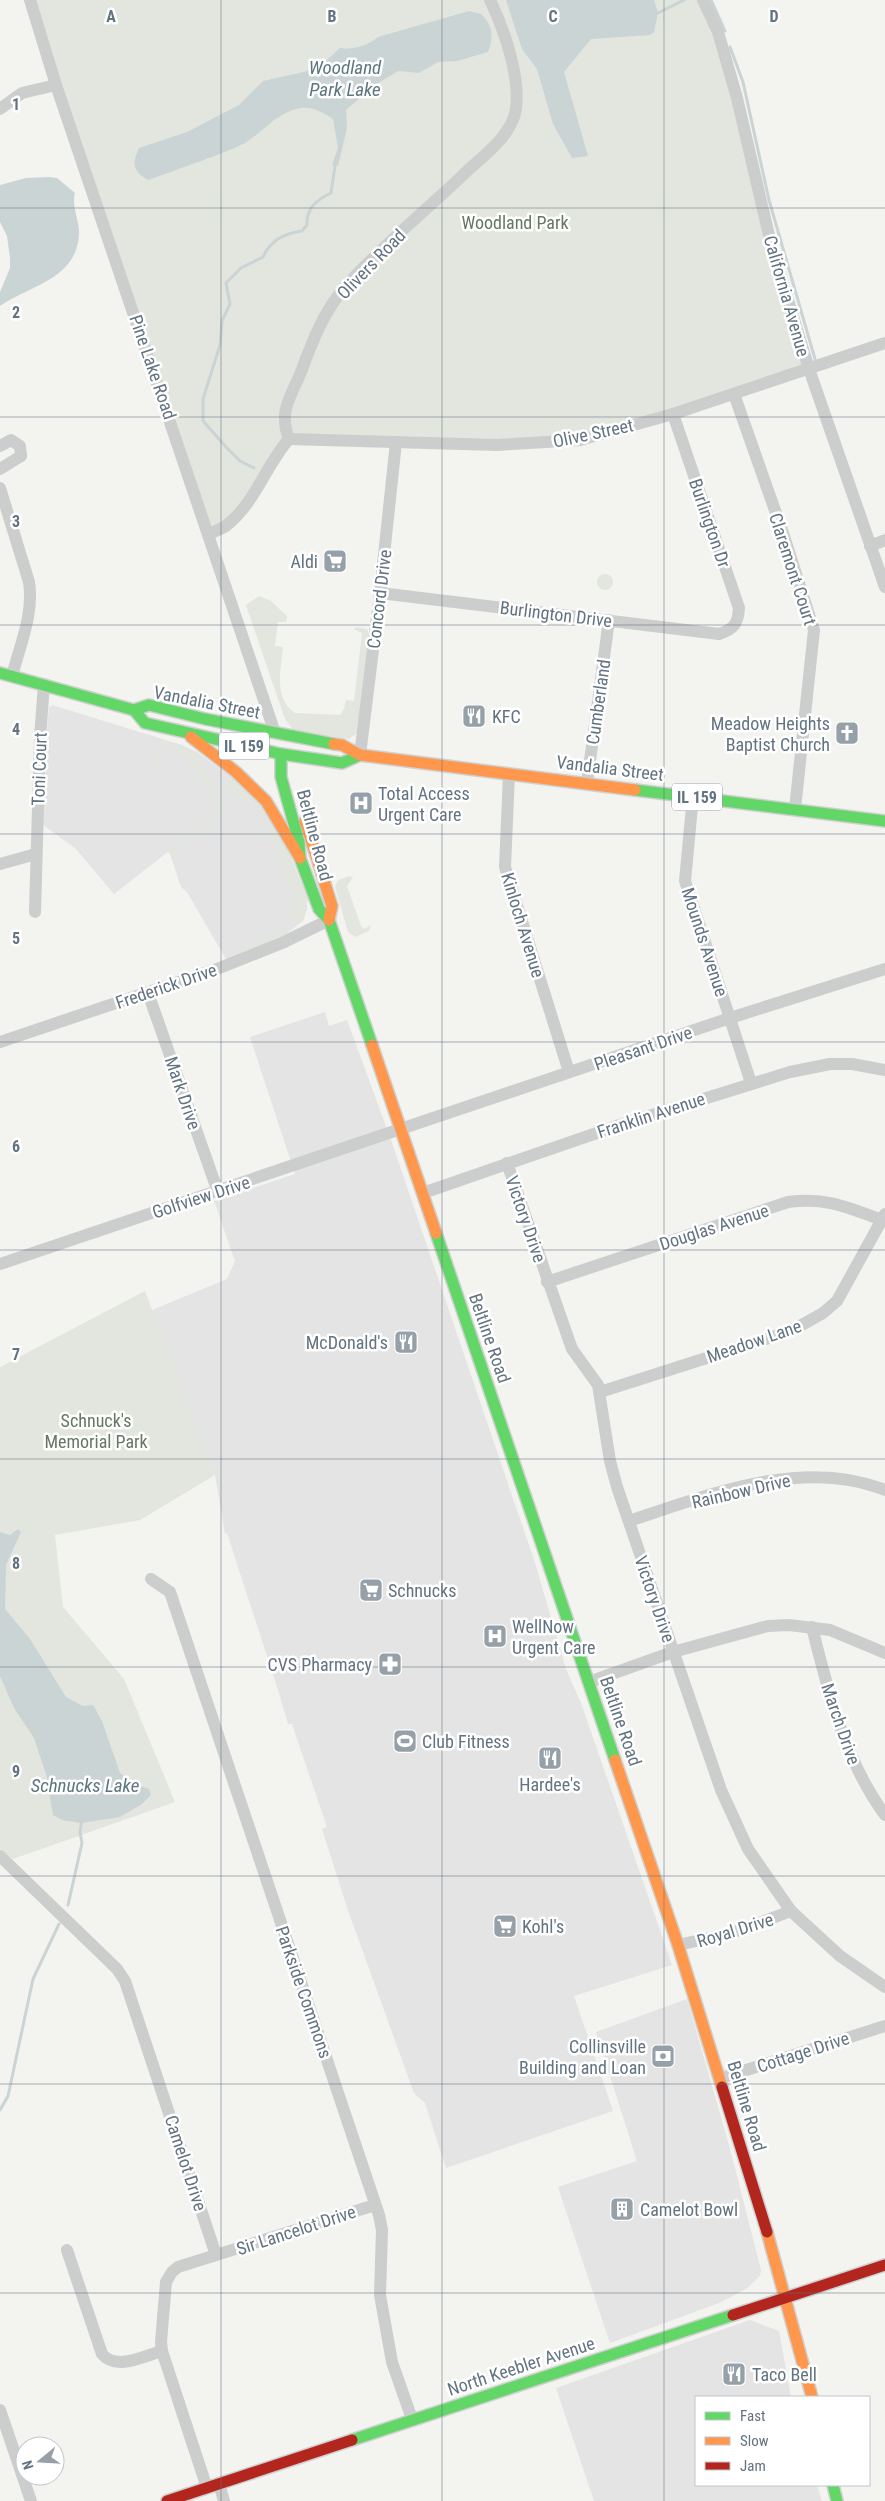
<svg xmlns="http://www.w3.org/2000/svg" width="885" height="2501" viewBox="0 0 885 2501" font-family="'Roboto Condensed',sans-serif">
	<rect width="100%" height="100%" fill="#f3f3f0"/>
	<g fill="#e3e4e3">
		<path d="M52 705 182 745 197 752 258 797 308 898 304 920 285 935 227 961 187 892 181 887 169 851 114 894 75 848 43 825 45 751 49 708Z"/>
		<path d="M325 1012 329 1026 347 1020 391 1140 535 1563 566 1669 581 1703 672 1965 574 1996 613 2111 446 2168 425 2103 414 2093 349 1913 322 1829 327 1827 292 1724H288L279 1693 227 1533 225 1534 215 1475 152 1310 227 1279 235 1261 214 1201 295 1174 250 1037Z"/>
		<path d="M687 1999 729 2145 761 2270 760 2276 746 2289 719 2303 610 2343 558 2187 637 2161 596 2032Z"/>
		<path d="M750 2320 779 2331 791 2397H696V2485H817L822 2501H594L556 2388Z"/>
	</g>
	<g fill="#e2e6de">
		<path d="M31 0H703L809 369 607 434 527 444 289 439 227 526 209 534Z"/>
		<circle cx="605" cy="582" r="8"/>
		<path d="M259 596 271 601 287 616 286 622H278L275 646 283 647C281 668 273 699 295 713L340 715 344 709 346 700 354 701 362 633 354 629 356 627 367 629 370 636 357 733 349 739 294 731 285 719 246 605Z"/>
		<path d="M165 741 198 753 214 791 213 797 203 799 209 795C200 774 190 753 166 746L159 766 155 764 160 746Z"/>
		<path d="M233 777 281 831 307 897V910L302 920 297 921 292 917 288 903 296 900 268 824 248 797 241 802 227 785 228 780Z"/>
		<path d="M224 805 233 811V814L227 809 175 849 179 857 173 860 168 851 217 813 213 809Z"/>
		<path d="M349 876 353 877 347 886 361 926 364 929 371 925 369 931 355 937 348 932 335 887 338 880Z"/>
		<path d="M276 922 283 925 284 935C272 940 239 962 234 942L242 946 281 929Z"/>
		<path d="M145 1291 215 1475 140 1520 55 1535 63 1607 124 1679 175 1802 13 1859 0 1849V1367Z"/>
	</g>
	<g fill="#cad4d5">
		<path d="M506 0H654L658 13 654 32 650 35 591 39 564 72 588 156 572 158 553 124 537 69 522 49Z"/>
		<path d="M469 11 481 14C493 26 494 36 488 52L457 61 438 62 419 73 398 71 375 85 346 110 347 128 338 166 332 165 338 148 333 119C322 112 313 107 301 108 275 112 261 136 239 146 209 159 178 169 148 180 132 171 132 163 139 148L187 132 239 105 263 81 317 69 340 48C354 50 367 46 378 37Z"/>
		<path d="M49 177 57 178 75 193C71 206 80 222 79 235 76 279 31 285 0 306V292L10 268V258L7 236 0 222V185L26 178Z"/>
		<path d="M18 1529 21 1532 6 1565 5 1609 30 1639 66 1697 83 1706 93 1705 102 1721 120 1773 134 1784 149 1789 151 1795 142 1804 120 1817 81 1823 62 1820 53 1815 46 1774 34 1738 14 1708 0 1676V1532L10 1535Z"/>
	</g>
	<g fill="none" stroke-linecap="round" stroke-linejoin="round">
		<g stroke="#cad4d5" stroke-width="3">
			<path d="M711 0 725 31"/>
			<path d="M658 13 684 0"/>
			<path d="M730 47 743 82 769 200 815 359"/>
			<path d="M254 468 240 461 227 448 203 421V399L220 345 222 321 230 304 226 283 241 268 263 257C270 241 285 233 302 231L307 225C306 209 316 200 331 193L335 166"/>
			<path d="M68 1905 82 1843 80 1832 82 1819"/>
			<path d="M0 2110 8 2096 33 1979 59 1924"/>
		</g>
		<g stroke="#cfd0d0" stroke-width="14">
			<g id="fast">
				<path d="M0 673 134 710 149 705 205 719 334 744"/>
				<path d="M134 710 145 723 281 754 342 763 360 755"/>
				<path d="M281 754V777L299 842 300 858 319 909 329 920 372 1045"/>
				<path d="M635 790 885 821"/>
				<path d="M436 1233 615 1760"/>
				<path d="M352 2440 733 2315"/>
				<path d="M833 2485 837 2501"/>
			</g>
		</g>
		<g stroke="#cfd0d0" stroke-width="14">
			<g id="slow">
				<path d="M191 737 236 772 266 801 300 858"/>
				<path d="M334 744 342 745 360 755 635 790"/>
				<path d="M305 821 332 906 329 920"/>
				<path d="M372 1045 436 1233"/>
				<path d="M615 1760 678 1945 722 2087"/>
				<path d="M767 2232 812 2397"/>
			</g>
		</g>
		<g stroke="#cfd0d0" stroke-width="14">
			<g id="jam">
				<path d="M722 2087 767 2232"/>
				<path d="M733 2315 885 2265"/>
				<path d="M167 2501 352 2440"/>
			</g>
		</g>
		<g stroke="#cccdcd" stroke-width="12">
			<path d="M30 0 56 85 275 733"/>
			<path d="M703 0 718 32 737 98 771 244 809 369 885 587"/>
			<path d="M0 109 22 93 56 85"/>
			<path d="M734 394 783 533 814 630 795 809"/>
			<path d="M289 439 497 445 580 440 673 414 885 343"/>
			<path d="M289 439C278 411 291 397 301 372 312 342 325 308 347 285 382 246 424 212 462 176 480 158 505 142 514 117 524 85 504 29 490 0"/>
			<path d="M0 446 11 440 20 446 21 456"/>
			<path d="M0 469 21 456"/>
			<path d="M0 488 29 582C34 614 20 645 12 676"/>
			<path d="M209 534C215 531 222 529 227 525 255 503 266 465 289 439"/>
			<path d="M870 546 885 540"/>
			<path d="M380 593 719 634C734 629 738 624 739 608L673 414"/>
			<path d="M360 755 380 593 396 442"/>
			<path d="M509 774 505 867 569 1072"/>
			<path d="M587 783 609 620"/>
			<path d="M693 796 685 881 751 1083"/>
			<path d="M0 864 36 854"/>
			<path d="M35 912 40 738 44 684"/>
			<path d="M148 993 218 1192"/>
			<path d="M0 1042 217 969 282 943 329 920"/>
			<path d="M507 1163 572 1349 598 1385 610 1461 617 1487 721 1790 748 1849 791 1911 840 1956 885 1987"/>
			<path d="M423 1193 620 1125 790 1072 830 1064H852L885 1070"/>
			<path d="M0 1264 730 1018 885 969"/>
			<path d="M547 1282 788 1202C826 1197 847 1207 882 1220"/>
			<path d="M600 1392 791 1331 823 1313 837 1301 885 1214"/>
			<path d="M629 1521C709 1495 802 1457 885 1490"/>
			<path d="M151 1579 170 1592 379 2215 382 2230 380 2295 392 2362 412 2419"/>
			<path d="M812 1627C828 1691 845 1761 885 1815"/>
			<path d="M589 1682 673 1652 768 1626 789 1625 830 1630 885 1653"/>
			<path d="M0 1856 117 1969 125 1981 216 2255"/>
			<path d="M678 1945 732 1933 791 1911"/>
			<path d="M721 2078 885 2026"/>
			<path d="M67 2250 102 2354C116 2371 144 2356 162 2351"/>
			<path d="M0 2410 31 2501"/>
			<path d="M219 2484 224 2501"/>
			<path d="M207 2488 162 2351 161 2342 166 2282 172 2272 178 2267 375 2205"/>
		</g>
		<use href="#fast" stroke="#63d668" stroke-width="11"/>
		<use href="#slow" stroke="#ff974d" stroke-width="11"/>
		<use href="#jam" stroke="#b3261e" stroke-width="11"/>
	</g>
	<path fill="none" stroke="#627381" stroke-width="1" stroke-opacity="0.55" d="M221 0V2501M442 0V2501M664 0V2501M0 208H885M0 417H885M0 625H885M0 834H885M0 1042H885M0 1250H885M0 1459H885M0 1667H885M0 1876H885M0 2084H885M0 2293H885"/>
	<defs>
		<g id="supermarket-square" transform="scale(1.25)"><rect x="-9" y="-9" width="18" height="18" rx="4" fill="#95a0a8" stroke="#fff"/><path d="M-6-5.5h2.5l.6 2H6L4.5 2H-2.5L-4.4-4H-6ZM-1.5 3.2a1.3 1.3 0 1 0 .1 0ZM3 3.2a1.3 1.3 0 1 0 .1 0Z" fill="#fff"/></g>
		<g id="restaurant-square" transform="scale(1.25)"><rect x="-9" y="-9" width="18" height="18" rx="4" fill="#95a0a8" stroke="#fff"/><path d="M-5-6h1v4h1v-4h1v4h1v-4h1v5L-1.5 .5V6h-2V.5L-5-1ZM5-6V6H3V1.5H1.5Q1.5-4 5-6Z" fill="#fff"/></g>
		<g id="church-square" transform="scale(1.25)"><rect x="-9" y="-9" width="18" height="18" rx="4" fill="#95a0a8" stroke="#fff"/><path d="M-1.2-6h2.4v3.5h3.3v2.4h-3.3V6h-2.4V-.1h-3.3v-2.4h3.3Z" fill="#fff"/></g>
		<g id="hospital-square" transform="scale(1.25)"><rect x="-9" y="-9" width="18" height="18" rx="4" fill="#95a0a8" stroke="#fff"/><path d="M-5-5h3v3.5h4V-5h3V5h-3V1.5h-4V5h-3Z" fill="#fff"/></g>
		<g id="pharmacy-square" transform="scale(1.25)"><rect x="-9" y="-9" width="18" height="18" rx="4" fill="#95a0a8" stroke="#fff"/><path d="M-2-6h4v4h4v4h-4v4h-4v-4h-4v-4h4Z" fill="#fff"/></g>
		<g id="stadium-square" transform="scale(1.25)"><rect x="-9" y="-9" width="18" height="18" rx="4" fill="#95a0a8" stroke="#fff"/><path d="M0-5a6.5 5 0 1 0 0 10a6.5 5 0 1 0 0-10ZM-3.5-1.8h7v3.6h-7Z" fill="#fff"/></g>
		<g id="bank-square" transform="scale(1.25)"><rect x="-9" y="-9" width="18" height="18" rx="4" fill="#95a0a8" stroke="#fff"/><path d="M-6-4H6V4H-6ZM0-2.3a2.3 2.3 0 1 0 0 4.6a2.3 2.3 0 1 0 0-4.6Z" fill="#fff"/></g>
		<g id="building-square" transform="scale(1.25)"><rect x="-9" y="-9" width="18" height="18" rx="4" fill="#95a0a8" stroke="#fff"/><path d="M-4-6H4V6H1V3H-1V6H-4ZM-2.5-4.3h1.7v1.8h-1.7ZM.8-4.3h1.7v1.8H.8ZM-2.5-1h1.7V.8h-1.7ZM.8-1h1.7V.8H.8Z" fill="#fff"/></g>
	</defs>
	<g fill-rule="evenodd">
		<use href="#supermarket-square" x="335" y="561"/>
		<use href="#restaurant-square" x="474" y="716"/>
		<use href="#church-square" x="847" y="733"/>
		<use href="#hospital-square" x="361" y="803"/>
		<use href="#restaurant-square" x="406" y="1342"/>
		<use href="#supermarket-square" x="371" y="1590"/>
		<use href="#hospital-square" x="495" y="1636"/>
		<use href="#pharmacy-square" x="390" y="1664"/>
		<use href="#stadium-square" x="405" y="1741"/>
		<use href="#restaurant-square" x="550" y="1758"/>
		<use href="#supermarket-square" x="505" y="1926"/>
		<use href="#bank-square" x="663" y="2056"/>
		<use href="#building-square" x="622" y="2209"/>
		<use href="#restaurant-square" x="734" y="2374"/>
	</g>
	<g text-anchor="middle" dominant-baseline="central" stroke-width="5" stroke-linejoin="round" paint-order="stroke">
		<g fill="#fff" stroke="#919da7" stroke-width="1">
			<rect x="219" y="732.5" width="50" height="27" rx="4"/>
			<rect x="672" y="783.5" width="50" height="27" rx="4"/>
		</g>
		<g font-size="16" font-weight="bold" fill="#627381">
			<text x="244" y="746">IL 159</text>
			<text x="697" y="797">IL 159</text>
		</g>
		<g font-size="18" fill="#657861" stroke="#fff">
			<text x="515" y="222">Woodland Park</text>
			<text x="96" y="1420">Schnuck's<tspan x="96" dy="21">Memorial Park</tspan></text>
		</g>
		<g font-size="18" fill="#627381" stroke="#fff">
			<text transform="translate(371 264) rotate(-46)">Olivers Road</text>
			<text transform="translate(787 296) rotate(74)">California Avenue</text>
			<text transform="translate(153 367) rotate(71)">Pine Lake Road</text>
			<text transform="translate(593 433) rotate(-12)">Olive Street</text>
			<text transform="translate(710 523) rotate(71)">Burlington Dr</text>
			<text transform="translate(793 569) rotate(72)">Claremont Court</text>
			<text transform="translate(379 599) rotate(-83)">Concord Drive</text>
			<text transform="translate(556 614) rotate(7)">Burlington Drive</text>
			<text transform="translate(207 702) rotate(11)">Vandalia Street</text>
			<text transform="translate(598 702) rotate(-82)">Cumberland</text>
			<text transform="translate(610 768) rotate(7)">Vandalia Street</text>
			<text transform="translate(39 769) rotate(-88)">Toni Court</text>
			<text transform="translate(315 835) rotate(75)">Beltline Road</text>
			<text transform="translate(523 925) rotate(73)">Kinloch Avenue</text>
			<text transform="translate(705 942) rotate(72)">Mounds Avenue</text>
			<text transform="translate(166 986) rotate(-19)">Frederick Drive</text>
			<text transform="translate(643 1048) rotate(-19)">Pleasant Drive</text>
			<text transform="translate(183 1093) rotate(71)">Mark Drive</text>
			<text transform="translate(651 1115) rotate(-18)">Franklin Avenue</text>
			<text transform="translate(201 1197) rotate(-18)">Golfview Drive</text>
			<text transform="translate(526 1219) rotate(71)">Victory Drive</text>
			<text transform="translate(714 1227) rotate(-18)">Douglas Avenue</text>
			<text transform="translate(490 1338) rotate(71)">Beltline Road</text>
			<text transform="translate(754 1341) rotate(-19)">Meadow Lane</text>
			<text transform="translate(741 1491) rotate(-13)">Rainbow Drive</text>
			<text transform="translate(655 1599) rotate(71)">Victory Drive</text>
			<text transform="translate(621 1721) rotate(71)">Beltline Road</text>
			<text transform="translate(841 1724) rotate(71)">March Drive</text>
			<text transform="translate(735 1930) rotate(-17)">Royal Drive</text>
			<text transform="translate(304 1992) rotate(71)">Parkside Commons</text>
			<text transform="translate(803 2052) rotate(-18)">Cottage Drive</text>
			<text transform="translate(747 2106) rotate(73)">Beltline Road</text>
			<text transform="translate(186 2163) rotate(72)">Camelot Drive</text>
			<text transform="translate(296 2230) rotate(-18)">Sir Lancelot Drive</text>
			<text transform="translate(521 2366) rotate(-18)">North Keebler Avenue</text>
		</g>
		<g font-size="18" fill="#627381" stroke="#fff" text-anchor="start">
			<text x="318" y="561" text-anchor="end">Aldi</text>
			<text x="492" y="716">KFC</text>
			<text x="830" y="723" text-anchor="end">Meadow Heights<tspan x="830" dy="21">Baptist Church</tspan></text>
			<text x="378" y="793">Total Access<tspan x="378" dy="21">Urgent Care</tspan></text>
			<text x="388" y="1342" text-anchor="end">McDonald's</text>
			<text x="388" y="1590">Schnucks</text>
			<text x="512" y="1626">WellNow<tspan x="512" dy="21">Urgent Care</tspan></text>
			<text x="372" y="1664" text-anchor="end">CVS Pharmacy</text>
			<text x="422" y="1741">Club Fitness</text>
			<text x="550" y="1784" text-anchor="middle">Hardee's</text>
			<text x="522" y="1926">Kohl's</text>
			<text x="646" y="2046" text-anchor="end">Collinsville<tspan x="646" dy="21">Building and Loan</tspan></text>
			<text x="640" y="2209">Camelot Bowl</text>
			<text x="752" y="2374">Taco Bell</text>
		</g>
		<g font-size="19" font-style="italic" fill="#5d767f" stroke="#fff">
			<text x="345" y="67">Woodland<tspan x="345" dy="22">Park Lake</tspan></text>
			<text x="85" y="1785">Schnucks Lake</text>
		</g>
	</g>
	<g font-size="16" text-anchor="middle" font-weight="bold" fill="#627381" stroke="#fff" stroke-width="5" stroke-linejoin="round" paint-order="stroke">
		<text x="111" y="22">A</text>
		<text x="332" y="22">B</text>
		<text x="553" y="22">C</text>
		<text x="774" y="22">D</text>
		<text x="16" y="110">1</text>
		<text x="16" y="318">2</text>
		<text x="16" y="527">3</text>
		<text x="16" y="735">4</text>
		<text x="16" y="944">5</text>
		<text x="16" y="1152">6</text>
		<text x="16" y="1360">7</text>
		<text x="16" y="1569">8</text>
		<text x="16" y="1777">9</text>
	</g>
	<rect x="695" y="2396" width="175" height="90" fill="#ffffff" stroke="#c0c7cd"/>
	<rect x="705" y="2412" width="25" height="8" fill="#63d668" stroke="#c0c7cd"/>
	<text x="740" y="2421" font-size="15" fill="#627381">Fast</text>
	<rect x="705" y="2437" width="25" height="8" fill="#ff974d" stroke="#c0c7cd"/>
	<text x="740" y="2446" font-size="15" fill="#627381">Slow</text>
	<rect x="705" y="2462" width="25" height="8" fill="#b3261e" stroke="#c0c7cd"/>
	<text x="740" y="2471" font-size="15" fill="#627381">Jam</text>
	<g transform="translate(40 2461) rotate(252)"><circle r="24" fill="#ffffff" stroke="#c0c7cd"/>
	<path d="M0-4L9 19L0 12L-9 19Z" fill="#95a0a8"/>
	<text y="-8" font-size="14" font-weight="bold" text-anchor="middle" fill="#627381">N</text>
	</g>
</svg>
